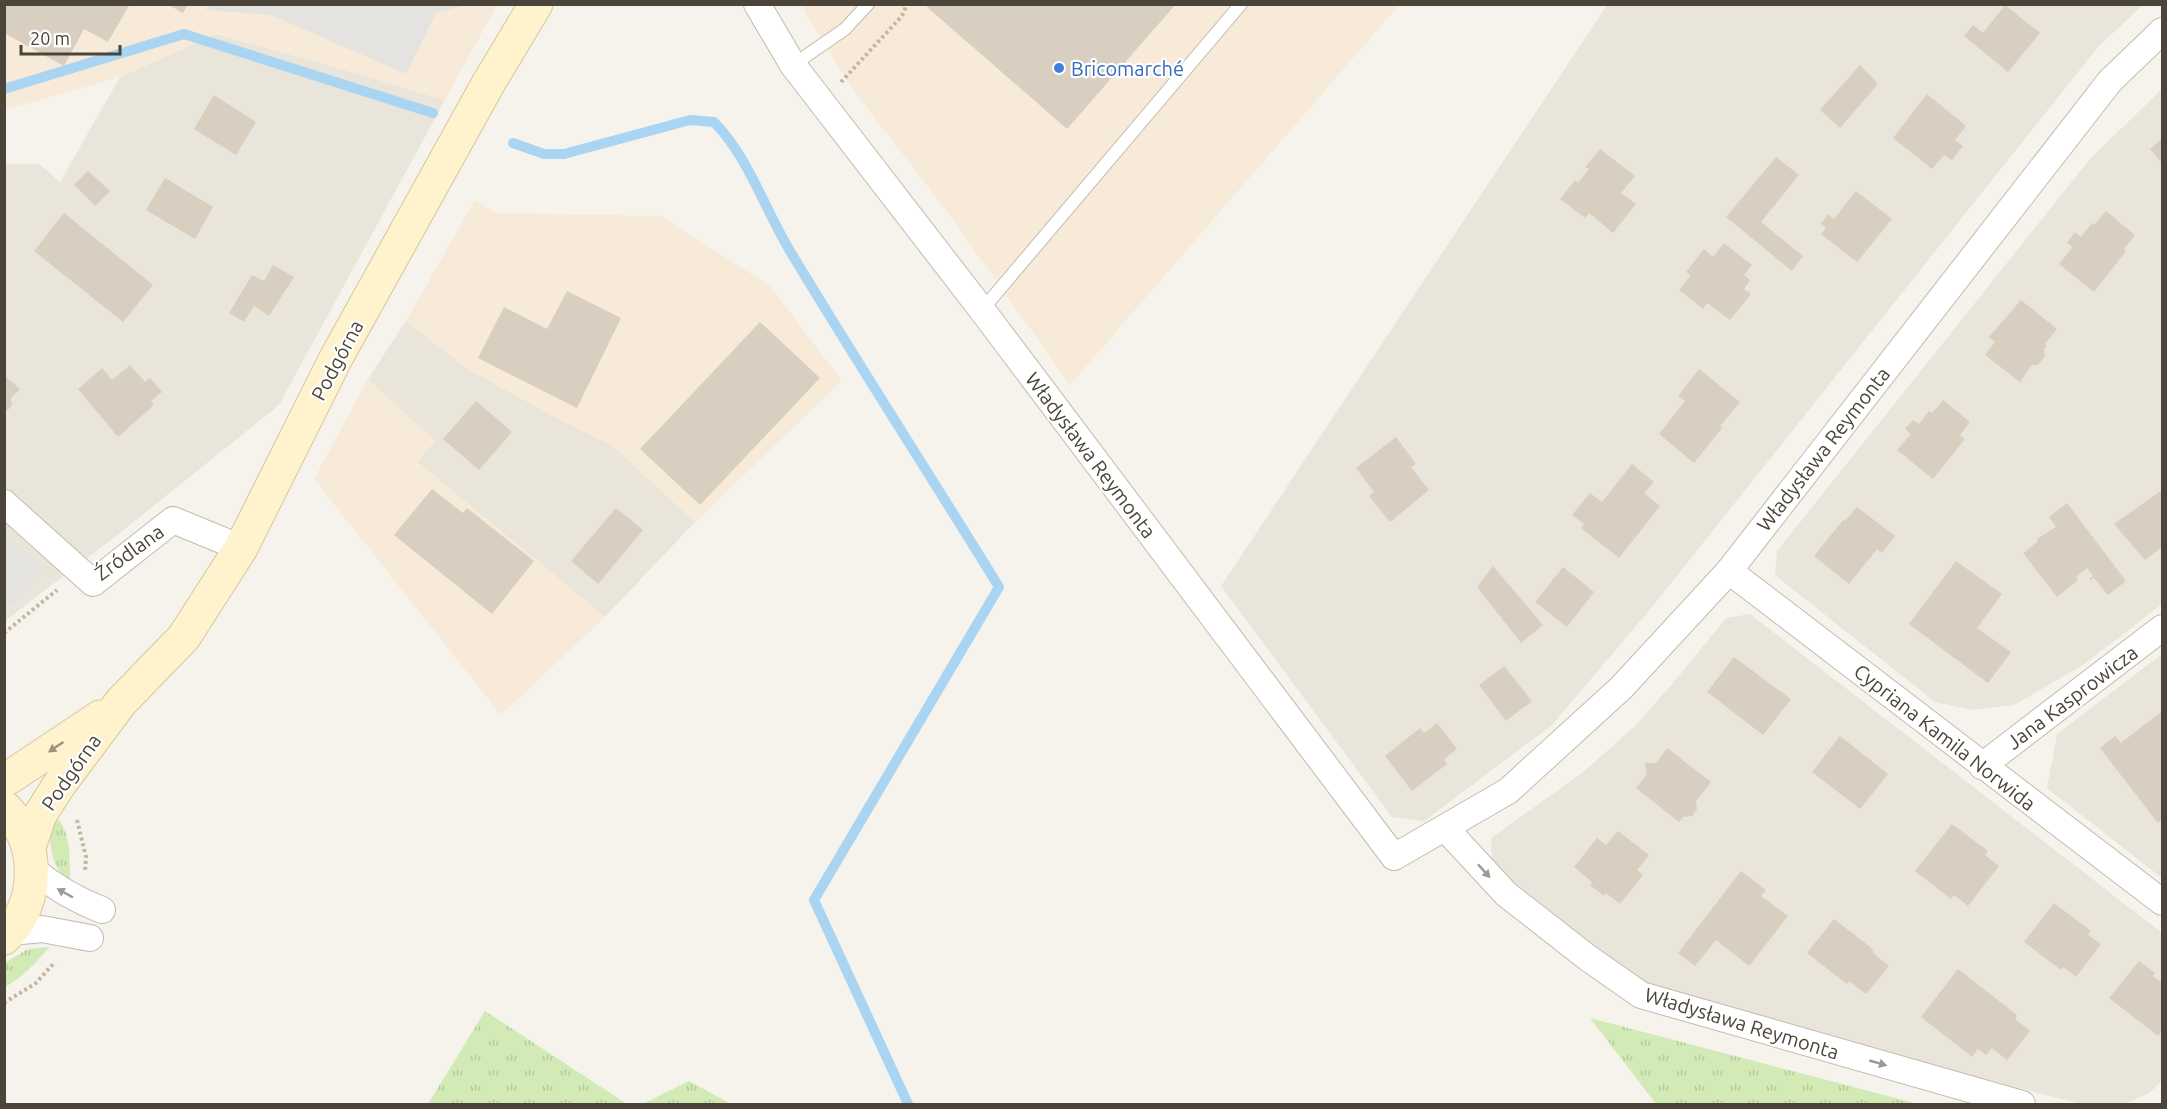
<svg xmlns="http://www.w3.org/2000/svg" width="2167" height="1109" viewBox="0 0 2167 1109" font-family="Ubuntu,sans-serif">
	<defs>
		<pattern id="grass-tufts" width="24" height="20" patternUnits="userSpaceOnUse" patternTransform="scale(1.5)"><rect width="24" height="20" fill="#d2eab5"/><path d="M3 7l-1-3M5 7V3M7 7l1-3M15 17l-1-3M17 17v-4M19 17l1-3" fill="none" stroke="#b6ca9c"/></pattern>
	</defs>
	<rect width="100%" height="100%" fill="#f6f3ec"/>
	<g fill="#eae5da">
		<path d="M1607 5H2143L2098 47 1652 607 1552 725 1424 821 1392 817 1221 586Z"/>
		<path d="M216 34 318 62 445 100 279 405 121 532 5 621V164H39L60 182 120 77Z"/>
		<path d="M2162 89V604L2083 665 2014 705 1972 710 1935 702 1775 575 1777 551 2089 160Z"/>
		<path d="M406 321 468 369 564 422 613 446 695 522 605 617 417 462 368 379Z"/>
		<path d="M1750 614 2162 933V1081L2149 1093 2125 1104H2081L1733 1013 1638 980 1492 865 1491 838 1582 773 1634 727 1674 682 1726 618Z"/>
		<path d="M2162 654V878L2047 788 2057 734Z"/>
	</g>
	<g fill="#f7ead8">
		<path d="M5 5H497L445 100 318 62 216 34 120 77 5 110Z"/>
		<path d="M801 5H1399L1070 385 948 213 851 87Z"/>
		<path d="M475 200 496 213 661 216 770 286 842 381 695 522 613 446 564 422 468 369 406 321Z"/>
		<path d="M368 379 435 441 418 462 605 617 501 715 314 479Z"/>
	</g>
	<g fill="url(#grass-tufts)">
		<path d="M56 817C71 831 70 860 70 879 55 874 50 851 50 836 50 830 54 823 56 817Z"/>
		<path d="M49 947C37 962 22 978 5 987V963L28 949Z"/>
		<path d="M485 1011 627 1104H428Z"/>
		<path d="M1590 1018 1918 1104H1656Z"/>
		<path d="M689 1081 731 1104H643Z"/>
	</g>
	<g fill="#e5e3e0">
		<path d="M209 4H459L463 6 436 13 406 74 271 15 206 10Z"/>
		<path d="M4 532 45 569 11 606 5 600Z"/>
	</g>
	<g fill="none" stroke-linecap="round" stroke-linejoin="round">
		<g stroke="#a9d4f2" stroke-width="10">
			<path d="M4 89 184 34 433 113"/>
			<path d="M513 143 544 154H564L690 120 714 122C749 158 764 208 790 251 858 364 930 475 999 587L814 900 908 1104"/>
		</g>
	</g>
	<g fill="#d8cfc1">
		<path d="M4 4H130L108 42 84 29 64 66 4 33Z"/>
		<path d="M167 4H188L183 13Z"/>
		<path d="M929 4H1176L1067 129 927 7Z"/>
		<path d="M2005 5 2040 33 2008 72 1964 36 1973 25 1983 33Z"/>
		<path d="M1860 65 1878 84 1840 128 1820 110Z"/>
		<path d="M1927 94 1966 126 1955 140 1963 146 1952 160 1944 155 1932 169 1893 138Z"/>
		<path d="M214 95 256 122 236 155 194 129Z"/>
		<path d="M2162 138V163L2150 149Z"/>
		<path d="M1600 149 1635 176 1621 193 1636 204 1613 233 1589 213 1585 218 1560 199 1575 180 1578 183 1589 169 1585 167Z"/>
		<path d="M1776 157 1799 175 1761 222 1803 256 1792 271 1726 217Z"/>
		<path d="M88 171 110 191 95 206 74 185Z"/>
		<path d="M165 178 213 207 195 239 146 210Z"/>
		<path d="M1856 191 1892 219 1857 262 1821 234 1826 228 1821 224 1828 214 1834 219Z"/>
		<path d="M2106 211 2135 235 2124 249 2126 251 2094 292 2059 264 2073 247 2067 243 2075 232 2081 237 2092 223 2094 225Z"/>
		<path d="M64 213 153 285 123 322 34 251Z"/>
		<path d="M1724 243 1752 265 1744 275 1750 280 1744 289 1751 294 1730 320 1707 303 1703 309 1679 290 1691 275 1686 272 1704 249 1713 257Z"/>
		<path d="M273 265 294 277 269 316 254 306 244 322 229 313 252 275 264 281Z"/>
		<path d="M567 291 621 318 577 408 478 358 504 307 547 329Z"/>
		<path d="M2021 300 2057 329 2045 344 2047 346 2044 350 2045 356 2038 365H2032L2020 382 1985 355 1995 342 1989 337Z"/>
		<path d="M760 322 820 378 700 505 640 449Z"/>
		<path d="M130 365 145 382 150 378 162 392 151 401 154 405 118 437 78 389 102 368 112 380Z"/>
		<path d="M1699 369 1740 402 1720 426 1722 428 1694 463 1659 434 1685 401 1678 396Z"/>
		<path d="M4 375 20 389 11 398 12 405 7 411 4 410Z"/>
		<path d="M1943 400 1970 422 1960 435 1965 439 1933 479 1897 450 1911 434 1905 429 1913 420 1919 424 1929 411 1932 413Z"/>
		<path d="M476 401 512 432 479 470 443 439Z"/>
		<path d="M1396 437 1416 464 1411 467 1429 490 1390 522 1369 496 1374 492 1356 468Z"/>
		<path d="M1632 464 1654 482 1644 493 1660 506 1619 558 1581 528 1584 524 1572 515 1590 493 1602 502Z"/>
		<path d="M432 489 463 513 467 508 534 561 492 614 394 535Z"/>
		<path d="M2162 490V547L2145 560 2114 524Z"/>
		<path d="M2067 503 2126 581 2108 595 2094 578 2091 580 2089 579 2093 576 2087 568 2076 577 2078 580 2057 597 2023 553 2038 541 2037 539 2056 527 2049 517Z"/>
		<path d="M1857 507 1895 536 1882 553 1877 549 1849 584 1814 556 1843 520 1845 521Z"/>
		<path d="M616 508 643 530 598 584 571 561Z"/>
		<path d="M1956 561 2002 594 1977 628 2011 652 1988 683 1909 624Z"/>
		<path d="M1493 566 1543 625 1521 643 1477 587Z"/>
		<path d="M1563 567 1594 592 1567 627 1535 602Z"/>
		<path d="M1734 657 1791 699 1763 735 1707 692Z"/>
		<path d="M1504 666 1532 701 1506 721 1479 685Z"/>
		<path d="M2162 711V819L2158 823 2100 748 2115 736 2121 743Z"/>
		<path d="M1437 723 1457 749 1444 759 1447 764 1412 791 1385 756 1420 728 1424 733Z"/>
		<path d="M1840 736 1888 774 1860 809 1812 772Z"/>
		<path d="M1667 748 1711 782 1696 801 1697 809 1692 816 1683 817 1679 822 1636 788 1647 774 1645 763H1656Z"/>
		<path d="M1952 824 1988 851 1985 855 1999 866 1968 906 1954 895 1951 899 1915 871Z"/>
		<path d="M1618 831 1649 855 1637 870 1643 875 1620 904 1606 893 1604 896 1590 885 1592 882 1574 867 1597 838 1606 845Z"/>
		<path d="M1741 871 1766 890 1761 896 1788 916 1749 966 1716 940 1695 966 1678 953Z"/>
		<path d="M2054 903 2091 931 2088 935 2101 944 2076 977 2064 967 2061 970 2024 942Z"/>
		<path d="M1834 919 1874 950 1872 952 1889 966 1866 994 1849 981 1847 984 1807 953Z"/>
		<path d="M2139 961 2155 973 2153 976 2162 983V1030L2158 1036 2109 998Z"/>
		<path d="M1958 969 2017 1015 2015 1019 2030 1031 2007 1060 1992 1048 1986 1055 1978 1049 1972 1057 1921 1017Z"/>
	</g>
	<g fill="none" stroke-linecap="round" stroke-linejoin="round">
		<g stroke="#c2bbae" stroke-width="14">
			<g id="lane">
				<path d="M793 65 845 29 868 4"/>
				<path d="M982 310 1241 4"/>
			</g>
		</g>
		<g stroke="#c2bbae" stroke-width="28">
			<g id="street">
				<path d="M757 4 793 65 982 310 1394 857 1508 791 1621 688 1729 571 2110 81 2162 31"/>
				<path d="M4 503 93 583 173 520 241 548"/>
				<path d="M1729 571 2162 902"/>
				<path d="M1982 766 2162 628"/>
				<path d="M1445 828 1506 894 1588 958 1641 995 2022 1104"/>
				<path d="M32 869C54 887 76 900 102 910"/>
				<path d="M11 932 42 929 90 938"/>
			</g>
		</g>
		<g stroke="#d6c79b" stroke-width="35">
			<g id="secondary">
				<path d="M4 779 10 777 100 717"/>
				<path d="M4 807C41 840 40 905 4 938"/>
				<path d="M29 847 40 815 59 785 121 702 184 637 241 548 336 358 488 84 536 4"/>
			</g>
		</g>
		<g stroke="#c4b79f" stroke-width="4" stroke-dasharray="3 3" stroke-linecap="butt">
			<path d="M841 82 902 16 907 4"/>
			<path d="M4 633 57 590"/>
			<path d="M77 820 86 857 85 871"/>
			<path d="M4 1003 36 983 55 962"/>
		</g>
		<use href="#lane" stroke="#fff" stroke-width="12"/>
		<use href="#street" stroke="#fff" stroke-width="26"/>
		<use href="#secondary" stroke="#fff3cd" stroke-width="33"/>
	</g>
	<defs><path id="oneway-solid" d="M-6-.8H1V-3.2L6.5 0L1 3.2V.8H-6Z" transform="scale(1.5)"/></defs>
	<use fill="#9c937c" href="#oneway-solid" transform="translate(56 747) rotate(146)"/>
	<g fill="#9c9892">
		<use href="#oneway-solid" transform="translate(1484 871) rotate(48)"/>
		<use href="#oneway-solid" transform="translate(65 893) rotate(-151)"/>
		<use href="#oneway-solid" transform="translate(1878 1063) rotate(16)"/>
	</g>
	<circle fill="#3f7fe0" stroke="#fff" stroke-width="2" cx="1059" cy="68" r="6"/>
	<g text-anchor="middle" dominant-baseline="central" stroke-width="4.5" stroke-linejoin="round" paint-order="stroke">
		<g font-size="20" fill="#366cbe" stroke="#fff" text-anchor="start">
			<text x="1071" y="68">Bricomarché</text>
		</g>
		<g font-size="20" fill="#4b4439" stroke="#fff">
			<text transform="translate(337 360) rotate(-62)">Podgórna</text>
			<text transform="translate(1823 449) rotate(-52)">Władysława Reymonta</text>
			<text transform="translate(1091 455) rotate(53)">Władysława Reymonta</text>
			<text transform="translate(129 552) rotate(-36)">Źródlana</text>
			<text transform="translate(2072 697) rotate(-37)">Jana Kasprowicza</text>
			<text transform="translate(1945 737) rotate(38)">Cypriana Kamila Norwida</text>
			<text transform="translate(71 772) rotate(-55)">Podgórna</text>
			<text transform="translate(1742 1023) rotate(17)">Władysława Reymonta</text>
		</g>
	</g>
	<rect width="2167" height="1109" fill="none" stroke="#4b4439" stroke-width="12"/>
	<path d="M21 45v9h99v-9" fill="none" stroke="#4b4439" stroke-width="3"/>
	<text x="30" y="45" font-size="18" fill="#4b4439" stroke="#ffffff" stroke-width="4.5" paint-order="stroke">20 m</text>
</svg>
